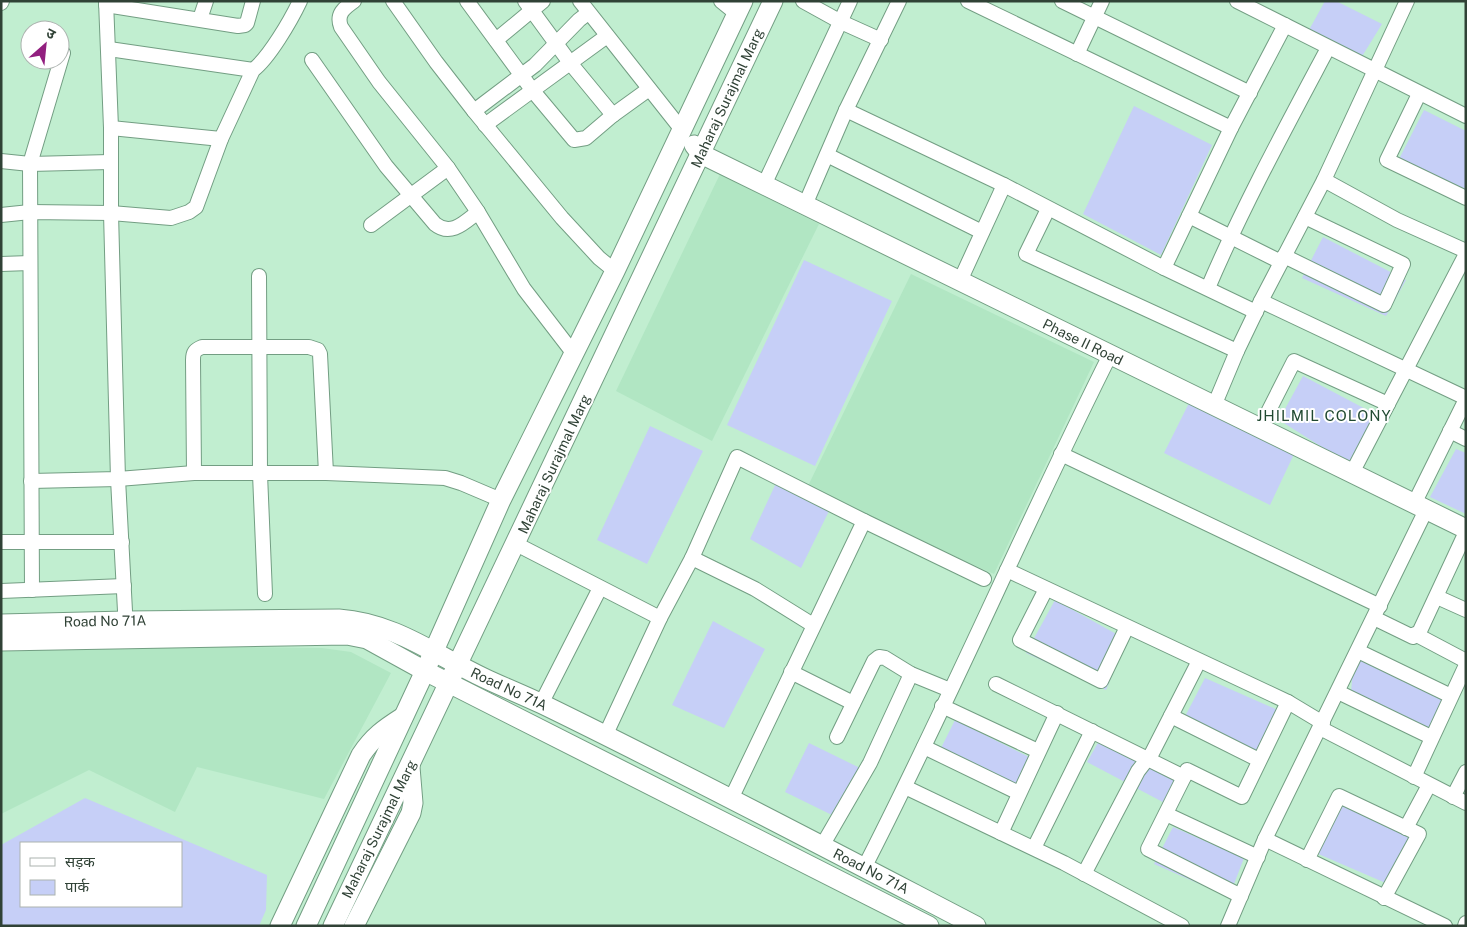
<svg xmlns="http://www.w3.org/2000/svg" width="1467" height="927" viewBox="0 0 1467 927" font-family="'Public Sans','Noto Sans Devanagari',sans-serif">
	<rect width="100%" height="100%" fill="#c1eed0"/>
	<g fill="#b1e6c3">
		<path d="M720 174 819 224 712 441 616 391Z"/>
		<path d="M911 274 1094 362 994 574 806 490Z"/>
		<path d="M147 646 322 648 351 652 391 673 324 799 197 767 175 812 89 770 1 814V648Z"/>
	</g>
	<g fill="#c6cff7" fill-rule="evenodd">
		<path d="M1325 1H1336L1382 24 1361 58 1309 30Z"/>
		<path d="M1134 106 1212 145 1161 255 1083 214Z"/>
		<path d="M1424 110 1466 131V196L1397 163Z"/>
		<path d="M1323 237 1406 280 1386 316 1302 278Z"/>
		<path d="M804 260 892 301 815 466 727 425Z"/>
		<path d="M1303 376 1375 414 1349 464 1279 420Z"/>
		<path d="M1190 401 1295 452 1270 505 1164 453Z"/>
		<path d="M650 426 703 451 647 564 597 540Z"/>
		<path d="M1456 449 1466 453V514L1430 497Z"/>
		<path d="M777 481 829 511 801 568 750 539Z"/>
		<path d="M1055 600 1127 640 1106 690 1026 653Z"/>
		<path d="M713 621 765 649 724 728 672 705Z"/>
		<path d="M1362 657 1447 699 1430 733 1351 695 1352 679Z"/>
		<path d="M1205 678 1287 714 1261 767 1179 728Z"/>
		<path d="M955 720 1031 758 1013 794 937 756Z"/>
		<path d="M1099 741 1186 786 1176 809 1087 762Z"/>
		<path d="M809 743 860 768 836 817 785 792Z"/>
		<path d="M85 798 267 875 266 910 259 926H1V845ZM21 843H181V906H21Z"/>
		<path d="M1341 802 1412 837 1388 884 1316 853Z"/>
		<path d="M1173 827 1244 858 1229 897 1154 864Z"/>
	</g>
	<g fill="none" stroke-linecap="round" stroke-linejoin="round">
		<g stroke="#739e83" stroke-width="16">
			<g id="street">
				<path d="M106 1 111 128V213L118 479 126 630"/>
				<path d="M354 1C344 8 336 14 341 27L379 82 448 168 478 212 524 289 574 354"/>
				<path d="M393 1 436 62 474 111"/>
				<path d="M467 1 533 91 574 140 586 138 613 115 649 89"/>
				<path d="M525 1 571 64 613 115"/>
				<path d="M580 1 682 130"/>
				<path d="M721 1 737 14"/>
				<path d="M803 1 841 22 881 40"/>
				<path d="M968 1 1231 128"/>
				<path d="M1062 1 1250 93"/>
				<path d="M1237 1 1466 116"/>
				<path d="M1 3 2 1"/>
				<path d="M106 5 238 26 245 25 247 23 253 1"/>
				<path d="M588 13 579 20 535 65 474 111 562 218 599 258 615 271"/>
				<path d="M200 19 206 1"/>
				<path d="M496 40 543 1"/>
				<path d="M109 49 253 70"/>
				<path d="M1077 54 1102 1"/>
				<path d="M312 60 386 166 435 224C451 237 465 222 478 212"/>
				<path d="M1419 94 1387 160 1466 198"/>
				<path d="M846 110 1004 185 1164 268 1256 312"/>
				<path d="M485 125 607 36"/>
				<path d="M111 128 221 139"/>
				<path d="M827 155 982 232"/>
				<path d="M1 161 30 164 110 162"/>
				<path d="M1324 180 1397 220 1466 251"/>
				<path d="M764 185 850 1"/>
				<path d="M805 205 846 110 899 1"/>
				<path d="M1048 209 1026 254 1237 351"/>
				<path d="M1 215 30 212 111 213 171 218 189 212 196 207 221 139 253 70C269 58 291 20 300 1"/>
				<path d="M1189 216 1281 262"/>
				<path d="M371 225 448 168"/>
				<path d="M1284 256 1384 305 1403 264 1305 217"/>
				<path d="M1 264 30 263"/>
				<path d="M1164 268 1231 128 1285 25"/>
				<path d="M259 276 260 474 265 594"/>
				<path d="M960 281 1004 185"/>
				<path d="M1208 288C1243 206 1286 127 1328 48"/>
				<path d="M1261 301 1466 398"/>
				<path d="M1214 406 1237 351 1261 301 1324 180 1407 1"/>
				<path d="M1260 428 1294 361 1388 404"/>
				<path d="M1450 431 1466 439"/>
				<path d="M1061 454 1380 606"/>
				<path d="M194 473 193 360C193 352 195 350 202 347H309L318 350 320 354 326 473"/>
				<path d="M1352 473 1466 254"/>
				<path d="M31 481 118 479 194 473H326L399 476 445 478 461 483 501 500"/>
				<path d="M1414 504 1466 399"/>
				<path d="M1 542H122"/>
				<path d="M516 544 660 618"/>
				<path d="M692 558 755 589 813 625"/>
				<path d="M1007 570 1288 702 1323 723"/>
				<path d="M1046 589 1020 640 1101 681 1127 627"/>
				<path d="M32 590 30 164 63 53"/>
				<path d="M1 591 124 586"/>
				<path d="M1437 597 1466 610"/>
				<path d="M1374 618 1413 637 1415 634 1466 661"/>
				<path d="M1418 635 1466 532"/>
				<path d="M1358 651 1451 696"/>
				<path d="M791 672 853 703"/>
				<path d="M996 684 1184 777 1187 770 1242 797 1288 702"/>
				<path d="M1338 692 1431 737"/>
				<path d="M541 704 600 588"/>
				<path d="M942 706 1038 751"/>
				<path d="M1171 716 1259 760"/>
				<path d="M1320 728 1466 803"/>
				<path d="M605 736 660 618 692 558 737 457 864 521 984 579"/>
				<path d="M837 737 874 661 879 657 885 658 911 674 950 690"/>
				<path d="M924 747 1019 793"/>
				<path d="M1184 777 1148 849 1241 896"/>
				<path d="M1414 777 1466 665"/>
				<path d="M905 787 1064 863 1182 926"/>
				<path d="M1453 797 1466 772"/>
				<path d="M731 799 864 521"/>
				<path d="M1166 814 1258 857"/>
				<path d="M1406 828 1429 785"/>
				<path d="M1001 833 1057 713"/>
				<path d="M1265 839 1445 926"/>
				<path d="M822 846 870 763 911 674"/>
				<path d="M1034 848 1092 731"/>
				<path d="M1307 860 1339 796 1419 834 1384 898"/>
				<path d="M864 868C951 699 1025 524 1110 355"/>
				<path d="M1084 874 1138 771 1152 753 1199 661"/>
				<path d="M1228 926 1265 839 1426 510"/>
				<path d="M1465 926 1466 923"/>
			</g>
		</g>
		<g stroke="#739e83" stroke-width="21">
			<g id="secondary">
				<path d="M694 145 701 154 1466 529"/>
				<path d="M1 624 126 621 339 619C395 623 435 655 484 678 503 687 523 695 542 704 688 775 832 851 976 926"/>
				<path d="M1 641 347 635 367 639 425 671 929 926"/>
				<path d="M280 926 361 755C373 737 384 729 403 717"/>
				<path d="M306 926 425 671 501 500 615 271 743 1"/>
				<path d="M333 926 773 1"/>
				<path d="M354 926 411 813 413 803 410 767"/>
			</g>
		</g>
		<use href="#street" stroke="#fff" stroke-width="14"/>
		<use href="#secondary" stroke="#fff" stroke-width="19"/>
	</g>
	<g text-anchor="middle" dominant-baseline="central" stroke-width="4" stroke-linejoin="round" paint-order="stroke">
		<g font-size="14" fill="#304236" stroke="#fff">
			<text transform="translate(727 98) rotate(-65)">Maharaj Surajmal Marg</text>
			<text transform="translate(1083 342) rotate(26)">Phase II Road</text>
			<text transform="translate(554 464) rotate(-65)">Maharaj Surajmal Marg</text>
			<text transform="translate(105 621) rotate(-1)">Road No 71A</text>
			<text transform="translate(509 689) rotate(25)">Road No 71A</text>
			<text transform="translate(379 829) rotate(-64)">Maharaj Surajmal Marg</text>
			<text transform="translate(871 871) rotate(27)">Road No 71A</text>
		</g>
		<g font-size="15" letter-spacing="1" fill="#204931" stroke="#fff">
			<text x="1324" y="415">JHILMIL COLONY</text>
		</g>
	</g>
	<rect width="1467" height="927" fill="none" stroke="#304236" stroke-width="5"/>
	<rect x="20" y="842" width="162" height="65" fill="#ffffff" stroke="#acb3af"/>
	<rect x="30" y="858" width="25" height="8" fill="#ffffff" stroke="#acb3af"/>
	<text x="65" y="867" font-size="15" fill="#304236">सड़क</text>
	<rect x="30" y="880" width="25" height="15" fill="#c6cff7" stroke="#acb3af"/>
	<text x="65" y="892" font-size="15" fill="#304236">पार्क</text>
	<g transform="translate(45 45) rotate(27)"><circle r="24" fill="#ffffff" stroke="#acb3af"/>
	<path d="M0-4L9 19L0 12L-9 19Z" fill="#921f7f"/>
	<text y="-8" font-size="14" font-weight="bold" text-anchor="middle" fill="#304236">उ</text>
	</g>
</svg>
